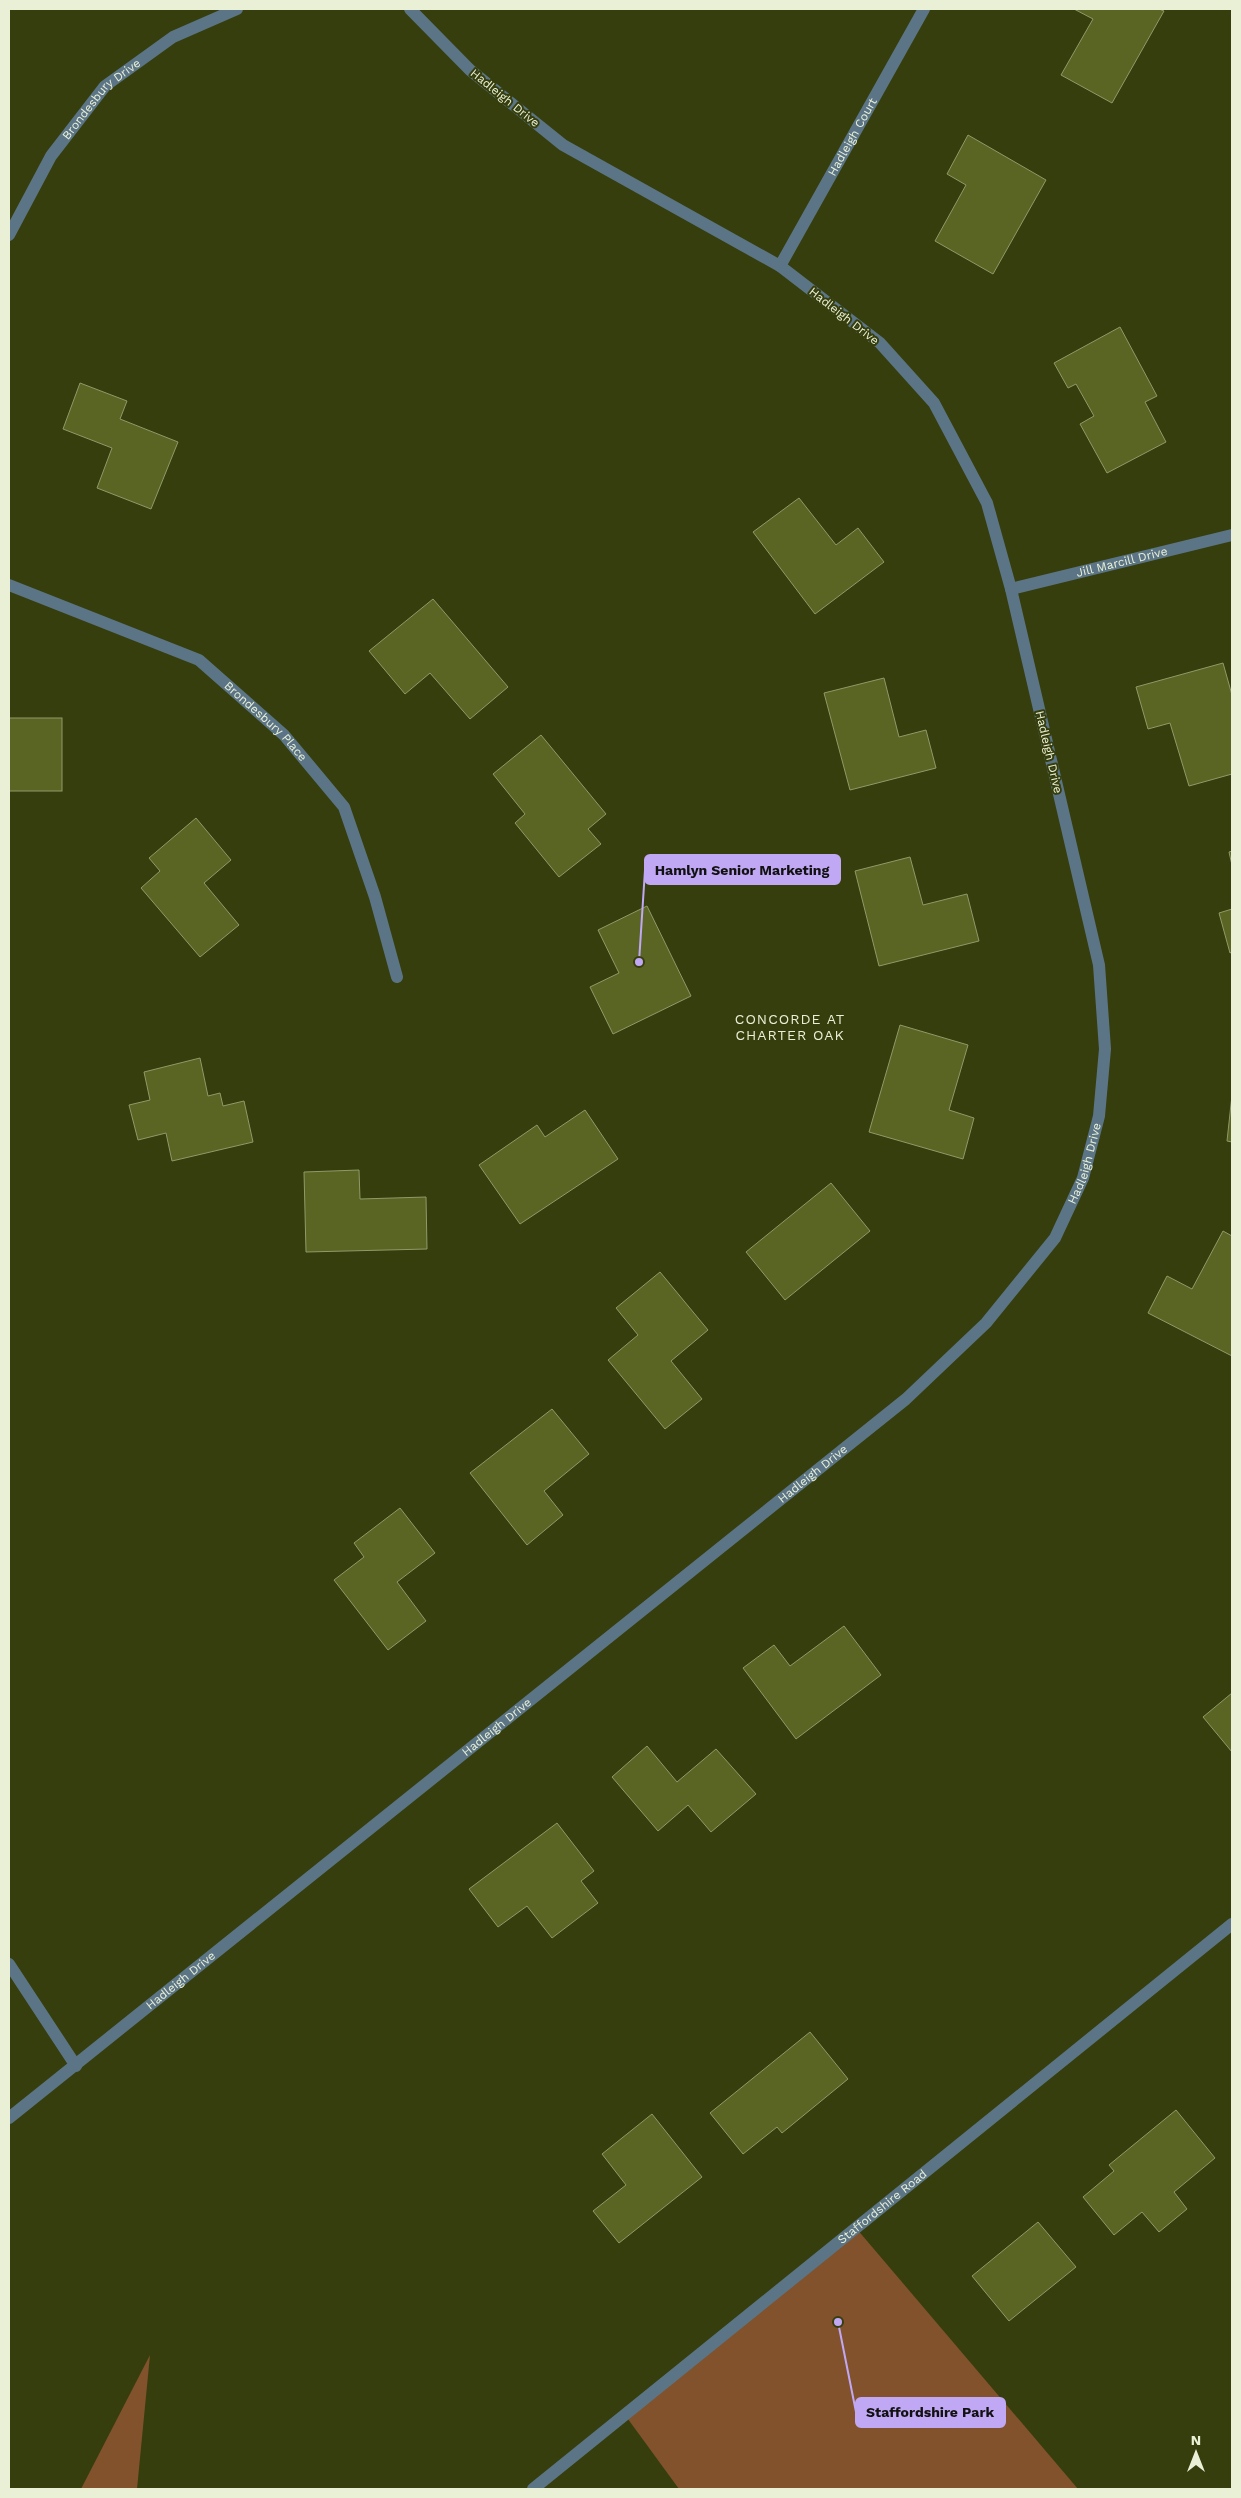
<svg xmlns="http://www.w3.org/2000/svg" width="1241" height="2498" viewBox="0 0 1241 2498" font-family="'Work Sans',sans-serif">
	<rect width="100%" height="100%" fill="#363e0d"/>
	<g fill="#81522b">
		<path d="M856 2228 1078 2489H679L625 2415Z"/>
		<path d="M150 2355 137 2489H81Z"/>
	</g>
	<g fill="#5a6523" stroke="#8f9a69">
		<path d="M1074 9H1159L1164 11 1112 103 1061 75 1093 19Z"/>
		<path d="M968 135 1046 180 993 274 935 241 966 185 947 174Z"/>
		<path d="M1120 327 1157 396 1145 402 1166 442 1107 473 1080 424 1094 416 1076 384 1068 388 1054 363Z"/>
		<path d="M80 383 127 401 120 419 178 442 151 509 97 488 112 448 63 429Z"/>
		<path d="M799 498 836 545 858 528 884 562 815 614 753 532Z"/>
		<path d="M433 599 508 687 470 719 430 673 405 694 369 651Z"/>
		<path d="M1223 663 1232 695V774L1189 786 1170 723 1148 729 1136 687Z"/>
		<path d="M884 678 899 737 926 730 936 768 850 790 824 693Z"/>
		<rect x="9" y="718" width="53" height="73"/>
		<path d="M541 735 606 814 588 829 601 844 559 877 515 823 525 814 493 774Z"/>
		<path d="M196 818 231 860 204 883 239 925 200 957 141 888 160 871 149 858Z"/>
		<path d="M1232 851V865L1229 852Z"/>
		<path d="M910 857 923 905 967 894 979 941 879 966 855 871Z"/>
		<path d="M647 906 691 996 613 1034 590 987 619 973 598 930Z"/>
		<path d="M1232 909V952L1230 953 1219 913Z"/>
		<path d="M900 1025 968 1045 949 1110 974 1118 963 1159 869 1132Z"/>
		<path d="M200 1058 208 1096 220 1093 223 1106 244 1101 253 1142 172 1161 166 1133 138 1140 129 1105 150 1100 144 1072Z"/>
		<path d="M1232 1095V1142L1227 1141Z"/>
		<path d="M585 1110 618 1159 520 1224 479 1165 537 1125 545 1137Z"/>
		<path d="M359 1170 360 1199 426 1197 427 1249 306 1252 304 1172Z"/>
		<path d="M831 1183 870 1231 785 1300 746 1252Z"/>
		<path d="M1223 1231 1232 1236V1356L1148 1313 1167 1276 1192 1289Z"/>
		<path d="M660 1272 708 1330 671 1361 702 1399 665 1429 608 1360 638 1335 616 1308Z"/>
		<path d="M552 1409 589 1454 544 1491 563 1515 527 1545 470 1473Z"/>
		<path d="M400 1508 435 1553 397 1582 426 1621 388 1650 334 1580 364 1557 354 1543Z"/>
		<path d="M844 1626 881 1675 796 1739 743 1668 774 1645 790 1666Z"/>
		<path d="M1232 1693V1752L1203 1717Z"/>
		<path d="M647 1746 677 1782 716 1749 756 1794 711 1832 688 1805 658 1831 612 1777Z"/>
		<path d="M557 1823 594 1871 581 1881 598 1903 552 1938 527 1906 498 1927 469 1889Z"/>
		<path d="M810 2032 848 2079 782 2133 777 2127 743 2154 710 2113Z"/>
		<path d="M1176 2110 1215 2158 1174 2192 1187 2209 1159 2232 1142 2212 1114 2235 1083 2197 1114 2171 1109 2165Z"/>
		<path d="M652 2114 702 2177 619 2243 593 2211 626 2185 602 2154Z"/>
		<path d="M1038 2222 1076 2267 1009 2321 972 2276Z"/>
	</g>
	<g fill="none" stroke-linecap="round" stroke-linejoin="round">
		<g stroke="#5b7586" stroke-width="12">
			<path id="s1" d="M9 235 51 156 105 86 173 37 237 9"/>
			<path id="s2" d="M780 266 924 9"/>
			<path id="s3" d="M9 585 199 660 284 735 344 807 375 897 397 977"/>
			<path id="s4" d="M1011 589 1232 535"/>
			<path d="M9 1964 76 2066"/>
			<path id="s5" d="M9 2118 906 1399 986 1323 1055 1238 1083 1178 1099 1116 1105 1049 1099 965 1011 589 987 503 934 403 880 343 780 266 563 145 470 70 410 9"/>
			<path id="s6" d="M533 2489 1232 1924"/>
		</g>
	</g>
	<g text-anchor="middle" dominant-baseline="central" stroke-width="4" stroke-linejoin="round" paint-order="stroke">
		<g font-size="12" fill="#eaf0d6" stroke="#363e0d">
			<text transform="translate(505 98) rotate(39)">Hadleigh Drive</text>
			<text stroke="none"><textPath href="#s1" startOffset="166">Brondesbury Drive</textPath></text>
			<text stroke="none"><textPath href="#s2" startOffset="148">Hadleigh Court</textPath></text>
			<text transform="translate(844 316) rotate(38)">Hadleigh Drive</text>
			<text stroke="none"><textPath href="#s4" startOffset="114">Jill Marcill Drive</textPath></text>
			<text stroke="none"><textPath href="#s3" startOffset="295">Brondesbury Place</textPath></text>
			<text transform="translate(1049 752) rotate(77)">Hadleigh Drive</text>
			<text stroke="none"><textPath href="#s5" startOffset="1450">Hadleigh Drive</textPath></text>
			<text stroke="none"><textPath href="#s5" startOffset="1030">Hadleigh Drive</textPath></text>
			<text stroke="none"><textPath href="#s5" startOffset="625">Hadleigh Drive</textPath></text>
			<text stroke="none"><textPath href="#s5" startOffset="220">Hadleigh Drive</textPath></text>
			<text stroke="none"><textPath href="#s6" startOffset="449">Staffordshire Road</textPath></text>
		</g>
		<g font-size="14" letter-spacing="1" fill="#eaf0d6" stroke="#363e0d">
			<text x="790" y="1019">CONCORDE AT<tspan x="790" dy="16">CHARTER OAK</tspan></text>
		</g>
	</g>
	<path fill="none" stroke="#c0a8f4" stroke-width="2" d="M639 962L645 870M838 2322L856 2412"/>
	<g fill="#c0a8f4" stroke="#363e0d" stroke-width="2">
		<circle cx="639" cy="962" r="5"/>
		<circle cx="838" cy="2322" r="5"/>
	</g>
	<g fill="#c0a8f4" stroke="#c0a8f4" stroke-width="2">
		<rect x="645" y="855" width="195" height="29" rx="5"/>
		<rect x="856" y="2398" width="149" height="29" rx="5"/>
	</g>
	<g font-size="14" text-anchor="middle" font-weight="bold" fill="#111">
		<text x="742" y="875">Hamlyn Senior Marketing</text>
		<text x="930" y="2417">Staffordshire Park</text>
	</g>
	<rect width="1241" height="2498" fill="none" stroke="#eaf0d6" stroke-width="20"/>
	<g transform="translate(1196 2453)" stroke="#363e0d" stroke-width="4" paint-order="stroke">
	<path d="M0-4L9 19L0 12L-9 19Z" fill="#eaf0d6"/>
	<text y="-8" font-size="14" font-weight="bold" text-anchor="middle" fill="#eaf0d6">N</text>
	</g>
</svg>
